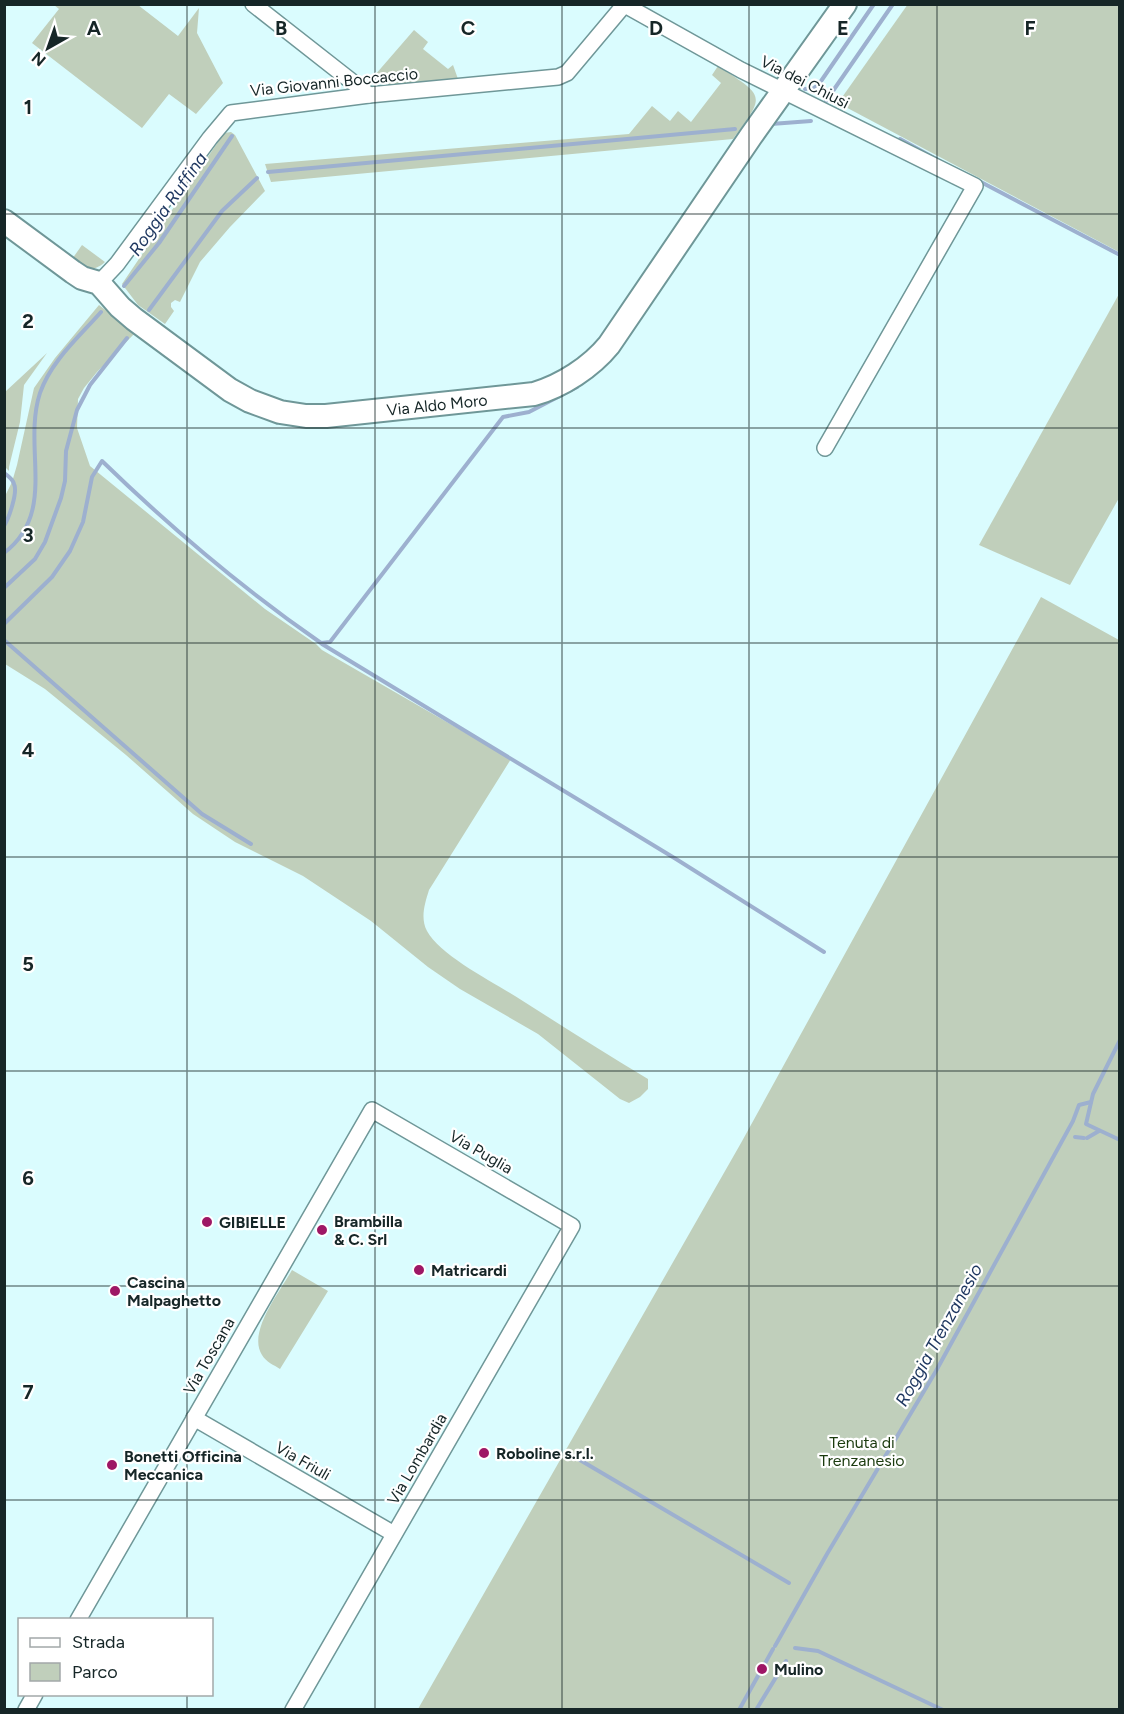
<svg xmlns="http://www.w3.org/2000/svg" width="1124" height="1714" viewBox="0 0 1124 1714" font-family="Figtree,sans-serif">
	<rect width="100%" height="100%" fill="#dafcfe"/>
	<g fill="#c0cfbb">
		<path d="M908 4 1119 5V252L838 103Z"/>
		<path d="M54 5H138L178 36 199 8 197 33 223 83 196 114 169 94 142 128 32 43 59 9Z"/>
		<path d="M414 30 428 42 423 49 448 69 453 65 458 79 390 85 375 75Z"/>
		<path d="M718 66C765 97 766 94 733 139L271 182 265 164 629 134 652 106 670 121 678 111 691 122 721 83 712 75Z"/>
		<path d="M231 132 235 135 265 191 230 227 200 262 180 302 175 300 171 303V307L174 311 165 324 138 305 122 284 224 133Z"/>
		<path d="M82 245 105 262C93 273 83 269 70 262Z"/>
		<path d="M1119 294V498L1070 585 979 545Z"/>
		<path d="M99 305 135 333 97 372 84 388 78 399 77 428 90 466 265 609 316 644 322 650 511 759 429 890C425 903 420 918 427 931 440 955 491 981 515 996 559 1024 603 1052 648 1079V1089L640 1097 629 1103 620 1099 538 1034 460 989 428 967 371 921 303 876 235 842 193 814 126 755 45 689 5 664V496L12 482 17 465 34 388 55 358Z"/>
		<path d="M47 353 24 385 20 422 9 467V471L5 467V392Z"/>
		<path d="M1041 597 1119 640V1709H418L741 1143Z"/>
		<path d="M292 1270 328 1291 280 1369C274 1365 266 1362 262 1355 247 1332 281 1290 292 1270Z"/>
	</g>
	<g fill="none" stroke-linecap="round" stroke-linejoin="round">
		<g stroke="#9db0cf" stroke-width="4">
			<path d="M805 89 814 88 819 84 874 4"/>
			<path d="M826 101 893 4"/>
			<path d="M771 124 811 121"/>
			<path d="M900 139 936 159"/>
			<path d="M268 172 735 129"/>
			<path d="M979 181 1120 255"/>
			<path d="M124 286 159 243 232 136"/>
			<path d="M149 310 222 211 257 178"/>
			<path d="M4 473C8 476 13 479 14 484 18 492 9 518 4 526"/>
			<path d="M4 553C58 512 22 448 40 393 51 361 79 337 101 312"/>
			<path d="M4 588 35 559 45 542 61 498 65 481 66 451 77 410 90 385 127 338"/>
			<path d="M4 624 52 577 70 551 83 522 92 477 102 461C170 527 243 589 321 643L330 642 503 417 529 412 577 387"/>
			<path d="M4 640 202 814 251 844"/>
			<path d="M322 644 676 859 824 952"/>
			<path d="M1120 1040 1093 1094 1086 1124 1120 1140"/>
			<path d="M1075 1137 1084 1138"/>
			<path d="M1087 1138 1099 1131"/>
			<path d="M568 1453 789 1583"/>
			<path d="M775 1646 827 1554 936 1371 1073 1121 1079 1105 1091 1102"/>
			<path d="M795 1648 818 1651 943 1710"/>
			<path d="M739 1710 773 1649"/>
			<path d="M756 1710 786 1661"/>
		</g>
		<g stroke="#6f9798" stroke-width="18">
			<g id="street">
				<path d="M253 4 369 95"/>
				<path d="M623 4 741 70 975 186 825 448"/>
				<path d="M99 283 117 264 210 138 231 113 369 95 558 77 567 73 625 4"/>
				<path d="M194 1418 394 1534"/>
				<path d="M78 1620 372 1110 572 1226 293 1710"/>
				<path d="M26 1710 35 1694"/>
			</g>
		</g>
		<g stroke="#6f9798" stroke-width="26">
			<path id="secondary" d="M4 221 73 272 82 278 99 283 120 307 134 319 230 390 250 401 280 412 306 416H326L534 394C562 386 591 367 609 345L751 136 845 4"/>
		</g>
		<use href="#street" stroke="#fff" stroke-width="15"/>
		<use href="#secondary" stroke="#fff" stroke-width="22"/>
	</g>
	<path fill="none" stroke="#162627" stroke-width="1.5" stroke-opacity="0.55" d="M187 4V1620M375 4V1710M562 4V1710M749 4V1710M937 4V1710M4 214H1120M4 428H1120M4 643H1120M4 857H1120M4 1071H1120M4 1286H1120M4 1500H1120M187 1694V1710"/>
	<g fill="#9e1765" stroke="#fff" stroke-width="2">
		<circle cx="207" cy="1222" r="6"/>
		<circle cx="322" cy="1230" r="6"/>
		<circle cx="419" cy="1270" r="6"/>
		<circle cx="115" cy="1291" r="6"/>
		<circle cx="484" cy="1453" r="6"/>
		<circle cx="112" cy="1465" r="6"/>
		<circle cx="762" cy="1669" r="6"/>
	</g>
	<g text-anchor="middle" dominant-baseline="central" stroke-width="4.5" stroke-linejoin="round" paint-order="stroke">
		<g font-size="16" fill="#162627" stroke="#fff">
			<text transform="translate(334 82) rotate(-6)">Via Giovanni Boccaccio</text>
			<text transform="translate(805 82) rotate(27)">Via dei Chiusi</text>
			<text transform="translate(437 405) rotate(-6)">Via Aldo Moro</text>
			<text transform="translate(481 1152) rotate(30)">Via Puglia</text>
			<text transform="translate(209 1356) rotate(-60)">Via Toscana</text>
			<text transform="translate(417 1459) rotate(-60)">Via Lombardia</text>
			<text transform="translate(303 1461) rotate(30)">Via Friuli</text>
		</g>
		<g font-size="16" font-weight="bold" fill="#162627" stroke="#fff" text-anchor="start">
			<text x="334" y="1221">Brambilla<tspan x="334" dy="18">&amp; C. Srl</tspan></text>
			<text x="219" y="1222">GIBIELLE</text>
			<text x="431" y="1270">Matricardi</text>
			<text x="127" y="1282">Cascina<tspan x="127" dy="18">Malpaghetto</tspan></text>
			<text x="496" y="1453">Roboline s.r.l.</text>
			<text x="124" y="1456">Bonetti Officina<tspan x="124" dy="18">Meccanica</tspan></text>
			<text x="774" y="1669">Mulino</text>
		</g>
		<g font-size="16" fill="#1b3b0e" stroke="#fff">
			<text x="862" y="1442">Tenuta di<tspan x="862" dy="18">Trenzanesio</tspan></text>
		</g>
		<g font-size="18" font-style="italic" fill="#1d365f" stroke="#fff">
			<text transform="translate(168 204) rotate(-55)">Roggia Ruffina</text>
			<text transform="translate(939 1335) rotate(-61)">Roggia Trenzanesio</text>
		</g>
	</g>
	<g font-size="20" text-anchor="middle" font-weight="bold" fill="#162627" stroke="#fff" stroke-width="4.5" stroke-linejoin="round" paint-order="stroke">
		<text x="94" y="35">A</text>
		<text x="281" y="35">B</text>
		<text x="468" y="35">C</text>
		<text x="656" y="35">D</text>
		<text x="843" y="35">E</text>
		<text x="1030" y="35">F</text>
		<text x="28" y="114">1</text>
		<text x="28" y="328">2</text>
		<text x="28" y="542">3</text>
		<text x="28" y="757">4</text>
		<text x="28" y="971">5</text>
		<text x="28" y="1185">6</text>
		<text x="28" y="1399">7</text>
	</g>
	<rect width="1124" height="1714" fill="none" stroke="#162627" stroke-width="12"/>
	<rect x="18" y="1618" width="195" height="78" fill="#ffffff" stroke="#a2a8a9" stroke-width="1.5"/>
	<rect x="30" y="1638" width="30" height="9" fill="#ffffff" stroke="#a2a8a9" stroke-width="1.5"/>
	<text x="72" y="1648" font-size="18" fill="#162627">Strada</text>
	<rect x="30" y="1663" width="30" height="18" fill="#c0cfbb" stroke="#a2a8a9" stroke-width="1.5"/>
	<text x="72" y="1678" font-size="18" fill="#162627">Parco</text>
	<g transform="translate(48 48) rotate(220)" stroke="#ffffff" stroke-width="4.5" paint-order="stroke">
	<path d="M0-4.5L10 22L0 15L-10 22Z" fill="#162627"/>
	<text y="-9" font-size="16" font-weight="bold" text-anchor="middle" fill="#162627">N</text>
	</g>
</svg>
